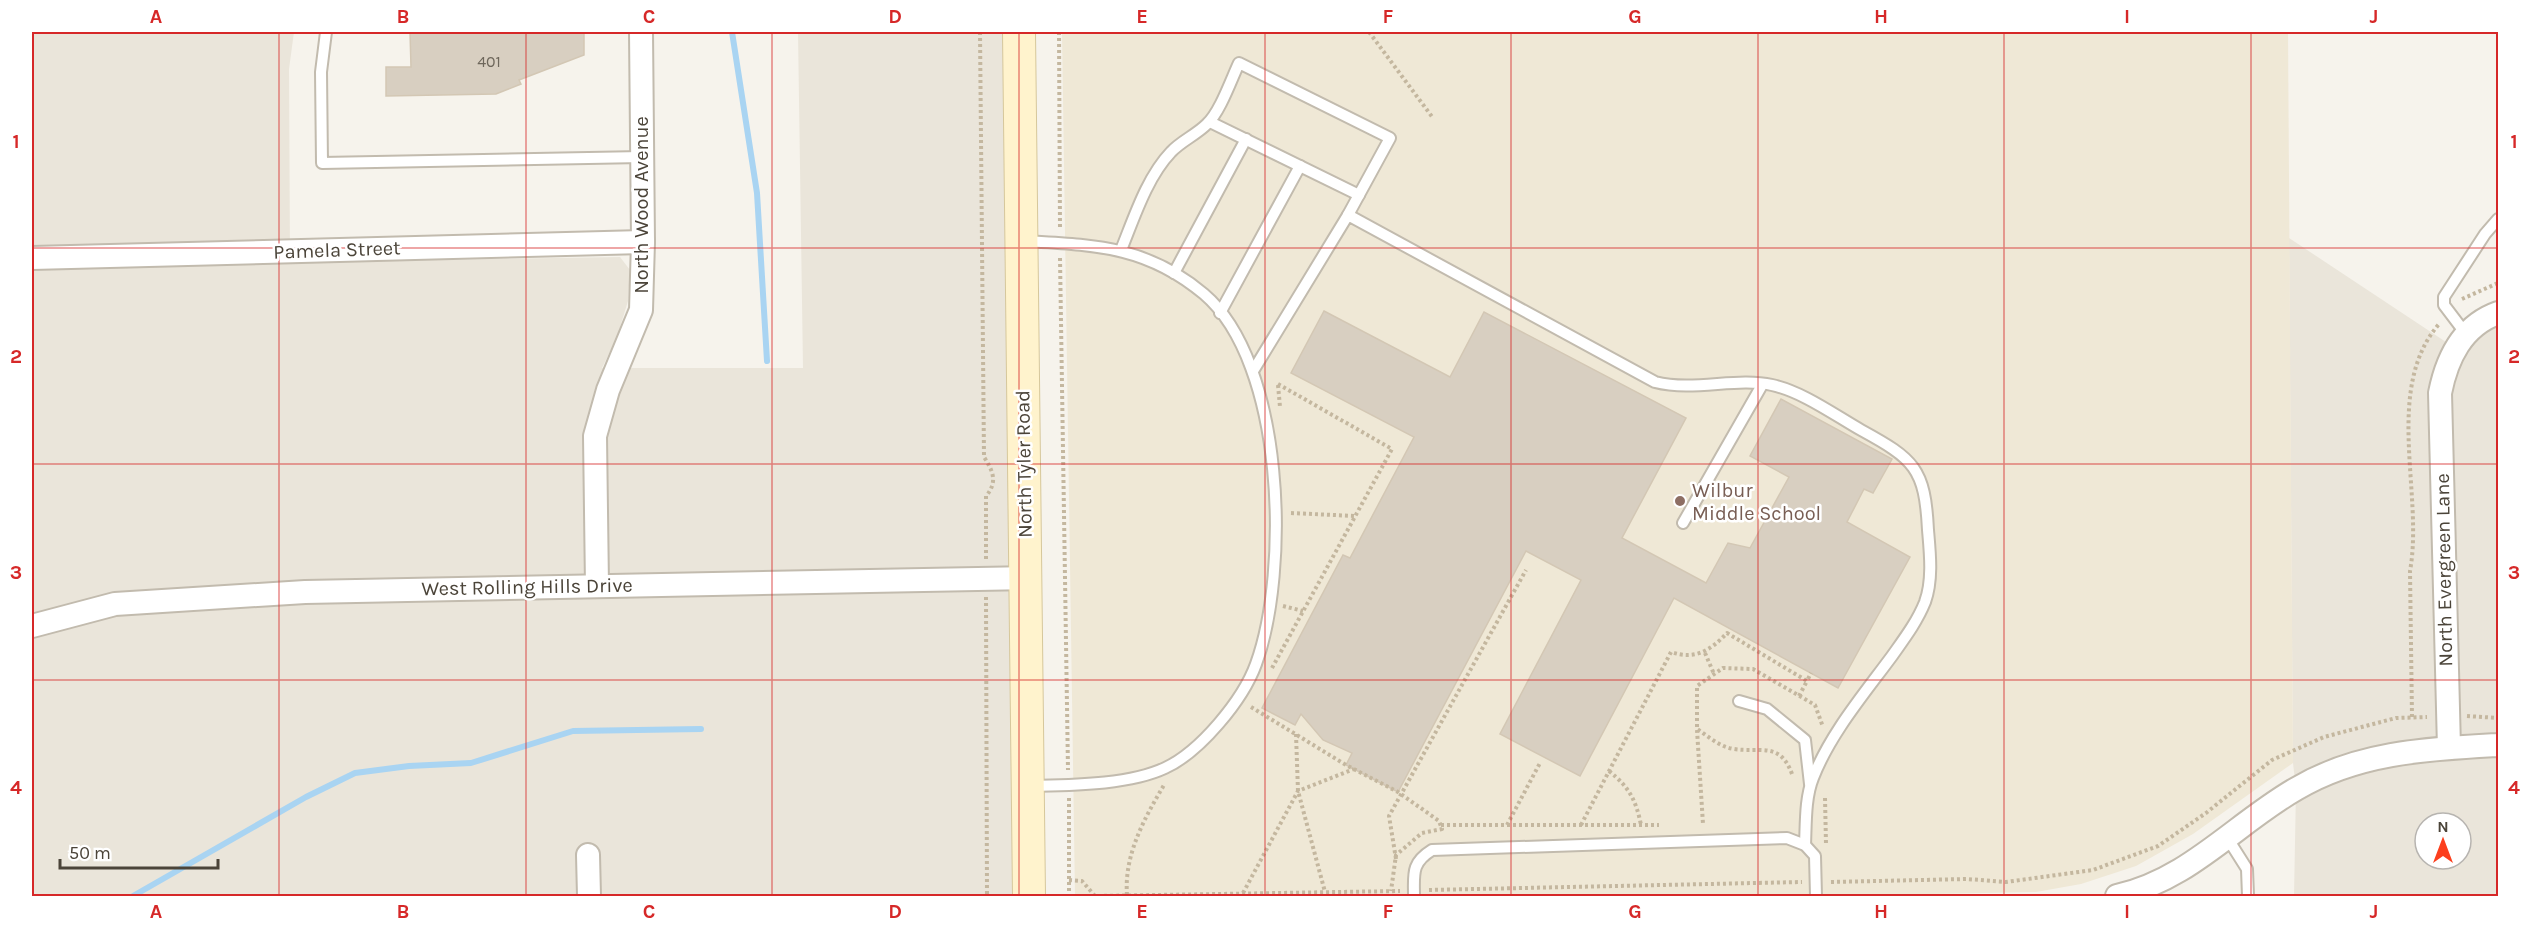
<svg xmlns="http://www.w3.org/2000/svg" width="2530" height="928" viewBox="0 0 2530 928" font-family="Karla,sans-serif">
	<rect width="100%" height="100%" fill="#f6f3ec"/>
	<g fill="#eae5da" fill-rule="evenodd">
		<path d="M32 32H294L289 69 290 262 620 257 630 270 628 301 617 337 602 368H803L798 32H1019L1031 896H32Z"/>
		<path d="M2289 238 2455 348 2498 319V896H2294L2296 789 2293 763ZM2425 823H2461V859H2425Z"/>
	</g>
	<path fill="#efe8d6" d="M1062 32H2288L2293 763 2193 834 2136 866 2081 884 2036 892 1832 896H1075Z"/>
	<g fill="none" stroke-linecap="round" stroke-linejoin="round">
		<g stroke="#a9d4f2" stroke-width="6">
			<path d="M732 32 757 193 767 361"/>
			<path d="M133 896 306 797 355 773 409 766 471 763 573 731 701 729"/>
		</g>
	</g>
	<g fill="#d8cfc1" stroke="#d3c7b4" stroke-width="1.5">
		<path d="M410 32H584V55L519 80 521 84 496 94 386 96V67H411Z"/>
		<path d="M1324 311 1450 377 1484 312 1686 418 1622 538 1706 583 1728 543 1750 548 1789 477 1750 456 1781 399 1892 459 1873 493 1864 489 1847 522 1910 557 1838 688 1674 598 1580 776 1500 734 1581 580 1526 551 1398 792 1346 765 1352 753 1323 740 1301 714 1295 725 1262 708 1343 555 1350 558 1414 437 1291 373Z"/>
	</g>
	<g fill="none" stroke-linecap="round" stroke-linejoin="round">
		<g stroke="#c2bbae" stroke-width="14">
			<g id="lane">
				<path d="M326 32 321 72 322 163 642 157"/>
				<path d="M1210 122 1359 195"/>
				<path d="M1025 241C1095 245 1147 246 1204 294 1285 363 1290 570 1256 664 1243 700 1200 752 1165 768 1129 785 1070 785 1031 786"/>
				<path d="M1121 250C1134 218 1147 177 1171 152 1181 141 1196 135 1207 124 1220 112 1231 80 1239 63L1390 138 1348 215"/>
				<path d="M1174 273 1246 139"/>
				<path d="M1220 313 1300 166"/>
				<path d="M2466 334 2444 305V297L2485 234 2498 219"/>
				<path d="M1253 371 1348 215 1655 382C1694 392 1736 377 1772 385 1803 392 1833 414 1861 430 1914 459 1925 468 1928 530 1930 553 1933 580 1925 602 1917 622 1904 639 1892 656 1864 694 1830 734 1813 778 1805 798 1806 823 1805 845"/>
				<path d="M1683 523 1762 385"/>
				<path d="M1739 701 1767 709 1805 740 1810 784"/>
				<path d="M2228 839 2247 869 2248 896"/>
				<path d="M1414 896C1414 874 1411 863 1432 850L1787 838 1805 845 1815 856 1816 896"/>
			</g>
		</g>
		<g stroke="#c2bbae" stroke-width="26">
			<g id="street">
				<path d="M32 258 643 242"/>
				<path d="M597 586 595 436 608 390 641 310 643 242 641 32"/>
				<path d="M32 626 115 604 305 592 1025 578"/>
				<path d="M2449 748 2440 393C2447 358 2462 326 2498 313"/>
				<path d="M588 855 589 896"/>
				<path d="M2117 896C2189 880 2235 824 2296 789 2358 752 2428 749 2498 745"/>
			</g>
		</g>
		<g stroke="#d6c79b" stroke-width="34">
			<path id="secondary" d="M1019 32 1029 896"/>
		</g>
		<g stroke="#c4b79f" stroke-width="4" stroke-dasharray="3 3" stroke-linecap="butt">
			<path d="M980 32 984 457C993 471 998 482 986 496V560"/>
			<path d="M1059 32 1060 230"/>
			<path d="M1369 32 1433 118"/>
			<path d="M1060 258 1068 770"/>
			<path d="M2462 299 2498 283"/>
			<path d="M1278 385 1280 407"/>
			<path d="M1291 513 1355 516"/>
			<path d="M986 597 987 896"/>
			<path d="M1283 606 1303 611"/>
			<path d="M1705 653 1714 674"/>
			<path d="M1272 668 1392 449 1278 384"/>
			<path d="M1799 696 1807 681"/>
			<path d="M1251 707 1346 765 1398 792 1439 821 1442 829 1422 833 1396 855 1391 891"/>
			<path d="M2467 716 2498 718"/>
			<path d="M2412 717 2410 571C2424 494 2383 389 2439 324"/>
			<path d="M1697 730 1703 824"/>
			<path d="M1296 734 1298 791 1325 892"/>
			<path d="M1609 771C1629 787 1636 800 1641 825"/>
			<path d="M1792 774C1780 741 1760 753 1734 749 1720 747 1709 737 1697 729V686L1723 668 1753 669 1815 705 1823 727"/>
			<path d="M1069 798V896"/>
			<path d="M1825 798 1826 844"/>
			<path d="M1441 825H1659"/>
			<path d="M1507 825 1540 763"/>
			<path d="M1581 825 1671 652C1695 660 1710 651 1727 633L1807 681 1811 673"/>
			<path d="M1396 859 1389 816 1526 570"/>
			<path d="M1069 880 1082 881 1095 896 1400 891"/>
			<path d="M1831 882 1967 879 2006 882 2093 870 2158 846 2206 813 2272 760 2324 737 2396 718 2427 717"/>
			<path d="M1429 890 1802 882"/>
			<path d="M1243 893 1298 791 1354 769"/>
			<path d="M1127 895C1124 855 1144 819 1164 785"/>
		</g>
		<use href="#lane" stroke="#fff" stroke-width="10"/>
		<use href="#street" stroke="#fff" stroke-width="22"/>
		<use href="#secondary" stroke="#fff3cd" stroke-width="32"/>
	</g>
	<path fill="none" stroke="#d62828" stroke-width="1.5" stroke-opacity="0.55" d="M279 32V896M526 32V896M772 32V896M1019 32V896M1265 32V896M1511 32V896M1758 32V896M2004 32V896M2251 32V896M32 248H2498M32 464H2498M32 680H2498"/>
	<circle fill="#8d6e63" stroke="#fff" stroke-width="2" cx="1680" cy="501" r="6"/>
	<g text-anchor="middle" dominant-baseline="central" stroke-width="5" stroke-linejoin="round" paint-order="stroke">
		<g font-size="16" fill="#6e675b">
			<text x="489" y="61">401</text>
		</g>
		<g font-size="20" fill="#4b4439" stroke="#fff">
			<text transform="translate(641 205) rotate(-90)">North Wood Avenue</text>
			<text transform="translate(337 250) rotate(-2)">Pamela Street</text>
			<text transform="translate(1024 464) rotate(-91)">North Tyler Road</text>
			<text transform="translate(2444 570) rotate(-91)">North Evergreen Lane</text>
			<text transform="translate(527 587) rotate(-1)">West Rolling Hills Drive</text>
		</g>
		<g font-size="20" fill="#785e54" stroke="#fff" text-anchor="start">
			<text x="1692" y="490">Wilbur<tspan x="1692" dy="23">Middle School</tspan></text>
		</g>
	</g>
	<rect width="2530" height="928" fill="none" stroke="#ffffff" stroke-width="66"/>
	<g transform="translate(2443 841)"><circle r="28" fill="#ffffff" stroke="#b7b4b0" stroke-width="1.5"/>
	<path d="M0-4.5L10 22L0 15L-10 22Z" fill="#fc3f1d"/>
	<text y="-9" font-size="16" font-weight="bold" text-anchor="middle" fill="#4b4439">N</text>
	</g>
	<path d="M60 859v9h158v-9" fill="none" stroke="#4b4439" stroke-width="3"/>
	<text x="69" y="859" font-size="18" fill="#4b4439" stroke="#ffffff" stroke-width="4.5" paint-order="stroke">50 m</text>
	<rect x="33" y="33" width="2464" height="862" fill="none" stroke="#d62828" stroke-width="2"/>
	<g font-size="20" text-anchor="middle" font-weight="bold" fill="#d62828">
		<text x="156" y="23">A</text>
		<text x="403" y="23">B</text>
		<text x="649" y="23">C</text>
		<text x="895" y="23">D</text>
		<text x="1142" y="23">E</text>
		<text x="1388" y="23">F</text>
		<text x="1635" y="23">G</text>
		<text x="1881" y="23">H</text>
		<text x="2127" y="23">I</text>
		<text x="2374" y="23">J</text>
		<text x="16" y="148">1</text>
		<text x="2514" y="148">1</text>
		<text x="16" y="363">2</text>
		<text x="2514" y="363">2</text>
		<text x="16" y="579">3</text>
		<text x="2514" y="579">3</text>
		<text x="16" y="794">4</text>
		<text x="2514" y="794">4</text>
		<text x="156" y="918">A</text>
		<text x="403" y="918">B</text>
		<text x="649" y="918">C</text>
		<text x="895" y="918">D</text>
		<text x="1142" y="918">E</text>
		<text x="1388" y="918">F</text>
		<text x="1635" y="918">G</text>
		<text x="1881" y="918">H</text>
		<text x="2127" y="918">I</text>
		<text x="2374" y="918">J</text>
	</g>
</svg>
